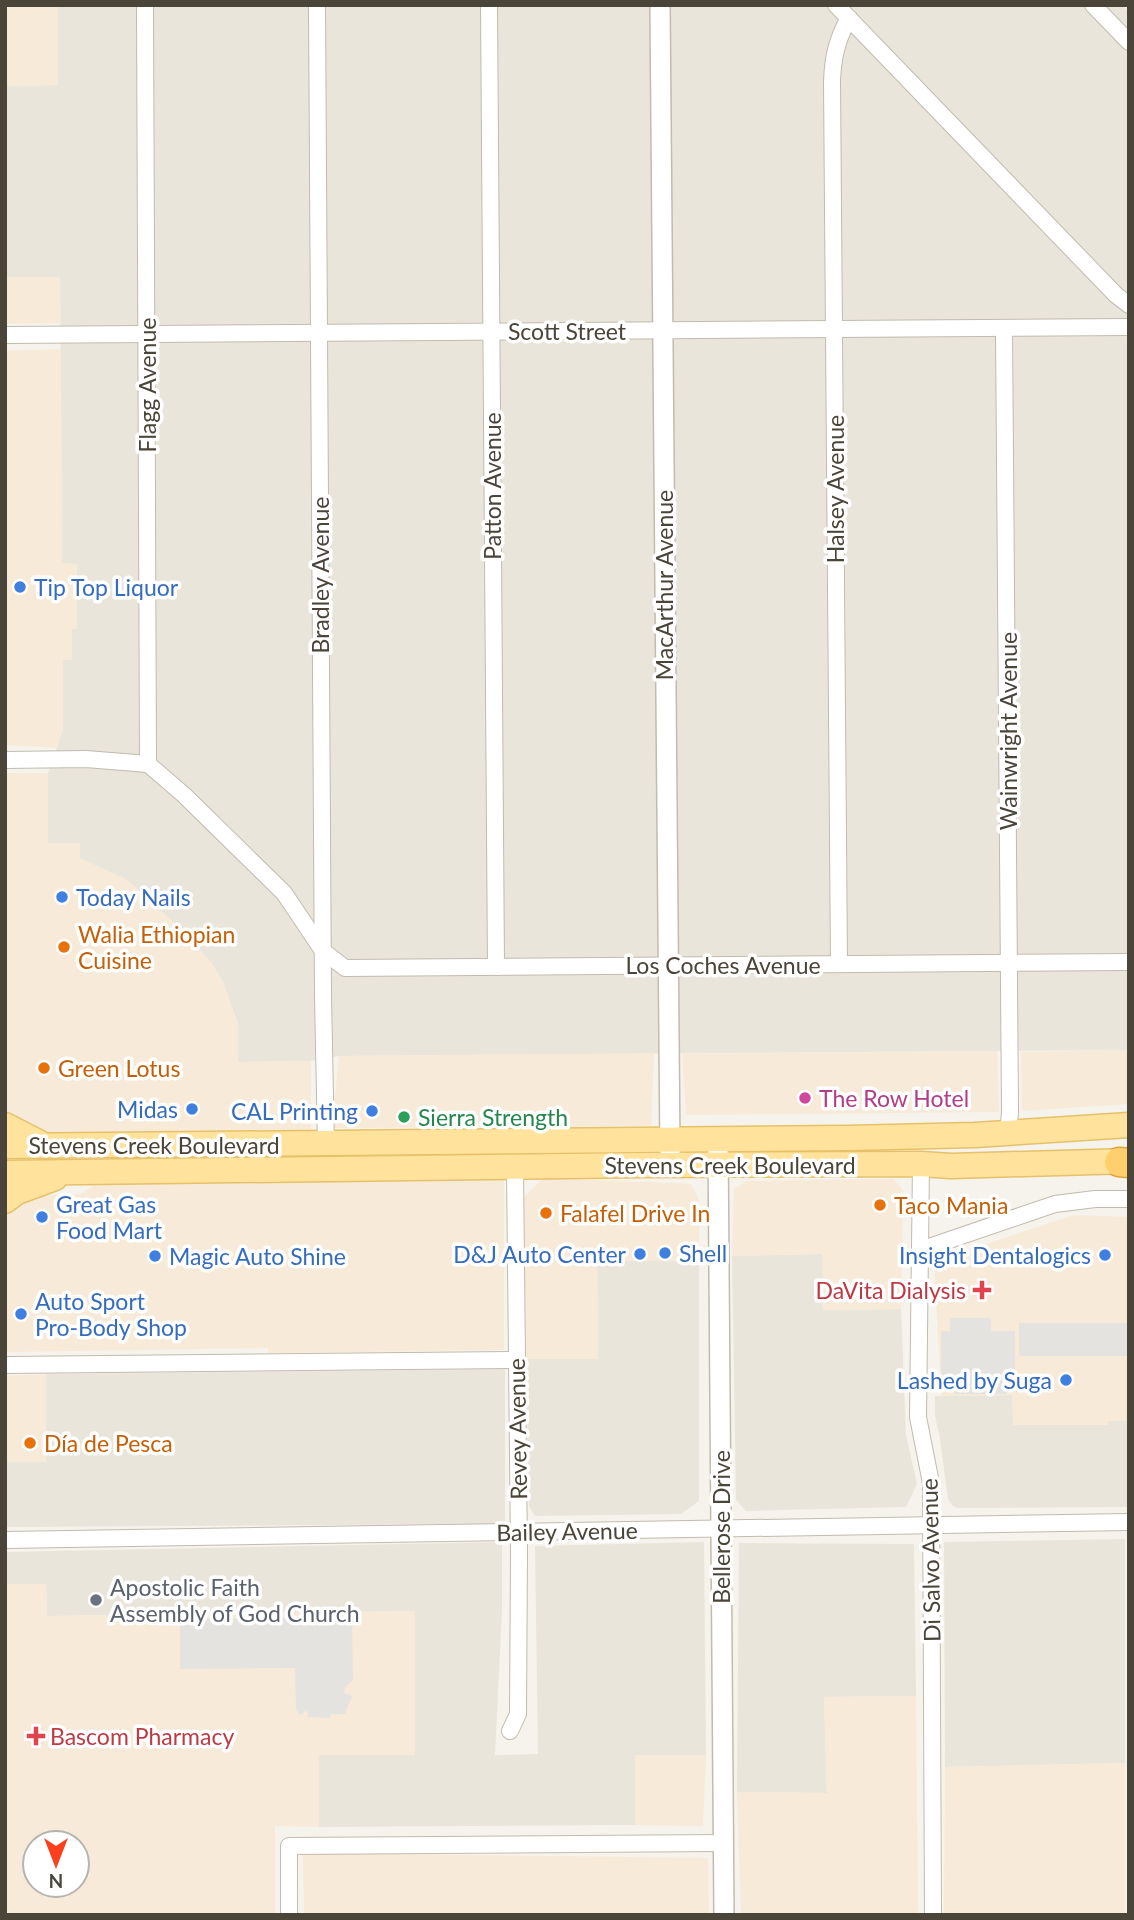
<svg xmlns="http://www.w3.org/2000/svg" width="1134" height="1920" viewBox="0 0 1134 1920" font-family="Lato,sans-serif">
	<rect width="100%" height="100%" fill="#f6f3ec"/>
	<g fill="#eae5da">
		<path d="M58 5H1122L1129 12V1050L339 1056 311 1061 238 1062V1024L223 982 211 962 179 928 127 880 48 844V773L63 729V660L72 629H77L76 564H62L60 277H5V86L58 85Z"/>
		<path d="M823 1254V1310L901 1309 906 1435 917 1484 906 1507 746 1511 736 1500 732 1256Z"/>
		<path d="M699 1260V1501L681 1514 535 1516 529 1506 526 1359H598L597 1261Z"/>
		<path d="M505 1369V1524L5 1527V1462L46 1461V1374Z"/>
		<path d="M1012 1395 1014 1425 1108 1424V1420L1129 1421V1507L957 1508 953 1506 948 1499 940 1439 935 1416V1396Z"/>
		<path d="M1125 1539V1763L945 1767 944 1542Z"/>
		<path d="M502 1542V1610L495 1755 538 1754 535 1546 704 1542 706 1755H635V1825L319 1827V1755L414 1611 47 1616 46 1584H5V1552Z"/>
		<path d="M739 1543 914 1544 916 1696 824 1697 827 1793 737 1792Z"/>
	</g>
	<g fill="#f7ead8" fill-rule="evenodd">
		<path d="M5 5H58V85L5 86Z"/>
		<path d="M5 277H60L61 323 5 324Z"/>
		<path d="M61 349 62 563 77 564V629H72V660H63V729L57 748 5 745V351Z"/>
		<path d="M5 773H48V843H80V858L127 880 179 928 211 962 223 982 238 1024V1062L311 1061V1133L156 1135 34 1132 10 1113 5 1106Z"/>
		<path d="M1129 1050V1104L1022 1111 1021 1052Z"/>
		<path d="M997 1051 999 1112 686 1115 682 1054Z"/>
		<path d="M654 1053 651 1126 332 1128 339 1056Z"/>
		<path d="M543 1178 691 1184 699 1200V1260L597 1261 598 1359H526L524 1198Z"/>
		<path d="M504 1179V1350L269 1353 268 1348 5 1352V1215L14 1203 26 1196 81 1194 97 1184Z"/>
		<path d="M894 1179 903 1191 901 1309 823 1310 822 1254 732 1256 734 1189 747 1181Z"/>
		<path d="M1074 1215 1129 1217V1421H1108V1425H1013L1012 1395 941 1396 934 1261Z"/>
		<path d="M46 1374V1462H5V1376Z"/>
		<path d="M5 1584H46L47 1616 415 1611V1755H319V1827L275 1826V1915H5ZM35 1843H77V1885H35Z"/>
		<path d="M916 1696 918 1915H741L737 1792 827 1793 824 1697Z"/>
		<path d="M635 1755H706L703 1826 635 1825Z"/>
		<path d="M1125 1763V1915H944L945 1767Z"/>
		<path d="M303 1853 708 1858 709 1915H304Z"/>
	</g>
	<g fill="#e5e3e0">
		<path d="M950 1318H991V1331H1015V1382H1007V1394H955L954 1382H941V1331H950Z"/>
		<rect x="1019" y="1323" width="110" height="33"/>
		<path d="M352 1617 353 1680 345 1687 344 1693 352 1696 345 1714H331L330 1718 308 1717 307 1710 300 1715 296 1709 295 1668 180 1669V1619Z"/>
	</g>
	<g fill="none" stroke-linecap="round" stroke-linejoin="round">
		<g stroke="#c2bbae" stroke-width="18">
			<g id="minor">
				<path d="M145 5 148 764"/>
				<path d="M317 5 323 997 326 1145"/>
				<path d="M489 5 496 967"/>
				<path d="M836 5 1116 295 1129 305"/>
				<path d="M1093 5 1129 42"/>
				<path d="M1004 328 1010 1112 1008 1134"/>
				<path d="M5 335 1129 327"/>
				<path d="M5 760 86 759 148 764 184 795 284 893 323 951 345 968 1129 962"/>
				<path d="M839 964 832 81C833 57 837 39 849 18"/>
				<path d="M921 1164 918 1417 931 1483 933 1915"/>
				<path d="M920 1250 1055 1204 1095 1199H1129"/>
				<path d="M5 1365 517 1360"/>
				<path d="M5 1540 1129 1522"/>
				<path d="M510 1731 518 1714 519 1552 515 1167"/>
				<path d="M289 1915V1846L722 1843"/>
			</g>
		</g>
		<g stroke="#c2bbae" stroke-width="22">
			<g id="tertiary">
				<path d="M660 5 670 1152"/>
				<path d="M718 1140 724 1915"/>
			</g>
		</g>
		<g stroke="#e6c16a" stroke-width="27">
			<g id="primary">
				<path d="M5 1125 40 1143"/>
				<path d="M5 1146 848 1138 975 1135 1129 1125"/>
				<path d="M5 1173 646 1165 921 1164 951 1166 1129 1161"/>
				<path d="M5 1201 17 1192 55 1178"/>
			</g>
		</g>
		<g stroke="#e0a43c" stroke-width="31">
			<path id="motorway" d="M1119 1162 1129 1163"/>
		</g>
		<use href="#minor" stroke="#fff" stroke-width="16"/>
		<use href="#tertiary" stroke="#fff" stroke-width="19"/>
		<use href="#primary" stroke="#ffe39c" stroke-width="24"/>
		<use href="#motorway" stroke="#ffcf6e" stroke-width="28"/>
	</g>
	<g fill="#3f7fe0" stroke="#fff" stroke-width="2.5">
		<circle cx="20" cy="587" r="7"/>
		<circle cx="62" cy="897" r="7"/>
		<circle cx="192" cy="1109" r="7"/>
		<circle cx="372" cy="1111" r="7"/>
		<circle cx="42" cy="1217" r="7"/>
		<circle cx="665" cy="1253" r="7"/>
		<circle cx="640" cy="1254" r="7"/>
		<circle cx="1105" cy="1255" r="7"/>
		<circle cx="155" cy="1256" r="7"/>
		<circle cx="21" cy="1314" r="7"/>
		<circle cx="1066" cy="1380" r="7"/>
	</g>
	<g fill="#e8710a" stroke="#fff" stroke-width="2.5">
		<circle cx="64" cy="947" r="7"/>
		<circle cx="44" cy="1068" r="7"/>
		<circle cx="880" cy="1205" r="7"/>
		<circle cx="546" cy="1213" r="7"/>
		<circle cx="30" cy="1443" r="7"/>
	</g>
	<circle fill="#d1479c" stroke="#fff" stroke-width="2.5" cx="805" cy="1098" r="7"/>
	<circle fill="#2e9e5b" stroke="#fff" stroke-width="2.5" cx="404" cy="1117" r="7"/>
	<g fill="#e0444e" stroke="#fff" stroke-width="2.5">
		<path d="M978.5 1279.5h7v7h7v7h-7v7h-7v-7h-7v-7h7z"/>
		<path d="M32.5 1725.5h7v7h7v7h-7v7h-7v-7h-7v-7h7z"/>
	</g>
	<circle fill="#6b7280" stroke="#fff" stroke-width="2.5" cx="96" cy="1600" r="7"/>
	<g text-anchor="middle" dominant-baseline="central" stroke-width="7" stroke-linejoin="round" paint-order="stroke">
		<g font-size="23" fill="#4b4439" stroke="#fff">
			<text x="567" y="331">Scott Street</text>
			<text transform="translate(147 385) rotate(-90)">Flagg Avenue</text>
			<text transform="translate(492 486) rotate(-90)">Patton Avenue</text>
			<text transform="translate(835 489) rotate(-90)">Halsey Avenue</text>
			<text transform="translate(320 575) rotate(-90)">Bradley Avenue</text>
			<text transform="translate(664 585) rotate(-90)">MacArthur Avenue</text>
			<text transform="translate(1008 731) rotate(-90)">Wainwright Avenue</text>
			<text x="723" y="965">Los Coches Avenue</text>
			<text x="154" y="1145">Stevens Creek Boulevard</text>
			<text x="730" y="1165">Stevens Creek Boulevard</text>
			<text transform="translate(517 1429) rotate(-91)">Revey Avenue</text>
			<text transform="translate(721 1527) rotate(-90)">Bellerose Drive</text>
			<text transform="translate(567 1531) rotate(-1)">Bailey Avenue</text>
			<text transform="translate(930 1560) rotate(-91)">Di Salvo Avenue</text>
		</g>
		<g font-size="23" fill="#366cbe" stroke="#fff" text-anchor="start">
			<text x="34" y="587">Tip Top Liquor</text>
			<text x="76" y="897">Today Nails</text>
			<text x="178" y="1109" text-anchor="end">Midas</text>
			<text x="358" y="1111" text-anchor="end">CAL Printing</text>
			<text x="56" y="1204">Great Gas<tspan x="56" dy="26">Food Mart</tspan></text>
			<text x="679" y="1253">Shell</text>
			<text x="626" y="1254" text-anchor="end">D&amp;J Auto Center</text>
			<text x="1091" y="1255" text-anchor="end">Insight Dentalogics</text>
			<text x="169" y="1256">Magic Auto Shine</text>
			<text x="35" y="1301">Auto Sport<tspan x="35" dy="26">Pro-Body Shop</tspan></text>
			<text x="1052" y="1380" text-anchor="end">Lashed by Suga</text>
		</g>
		<g font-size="23" fill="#c56008" stroke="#fff" text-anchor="start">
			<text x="78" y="934">Walia Ethiopian<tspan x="78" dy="26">Cuisine</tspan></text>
			<text x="58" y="1068">Green Lotus</text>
			<text x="894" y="1205">Taco Mania</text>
			<text x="560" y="1213">Falafel Drive In</text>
			<text x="44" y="1443">Día de Pesca</text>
		</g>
		<g font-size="23" fill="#b23c85" stroke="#fff" text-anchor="start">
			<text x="819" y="1098">The Row Hotel</text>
		</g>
		<g font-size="23" fill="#27864d" stroke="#fff" text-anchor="start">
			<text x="418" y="1117">Sierra Strength</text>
		</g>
		<g font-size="23" fill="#be3a42" stroke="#fff" text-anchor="end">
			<text x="966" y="1290">DaVita Dialysis</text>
			<text x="50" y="1736" text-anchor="start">Bascom Pharmacy</text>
		</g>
		<g font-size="23" fill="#5b616d" stroke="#fff" text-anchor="start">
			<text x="110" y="1587">Apostolic Faith<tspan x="110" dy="26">Assembly of God Church</tspan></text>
		</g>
	</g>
	<rect width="1134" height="1920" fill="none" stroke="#4b4439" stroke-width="14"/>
	<g transform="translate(56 1864) rotate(180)"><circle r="33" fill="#ffffff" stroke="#b7b4b0" stroke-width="2"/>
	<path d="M0-5L12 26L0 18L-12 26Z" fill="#fc3f1d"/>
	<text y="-10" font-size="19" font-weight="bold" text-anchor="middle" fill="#4b4439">N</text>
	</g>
</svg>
